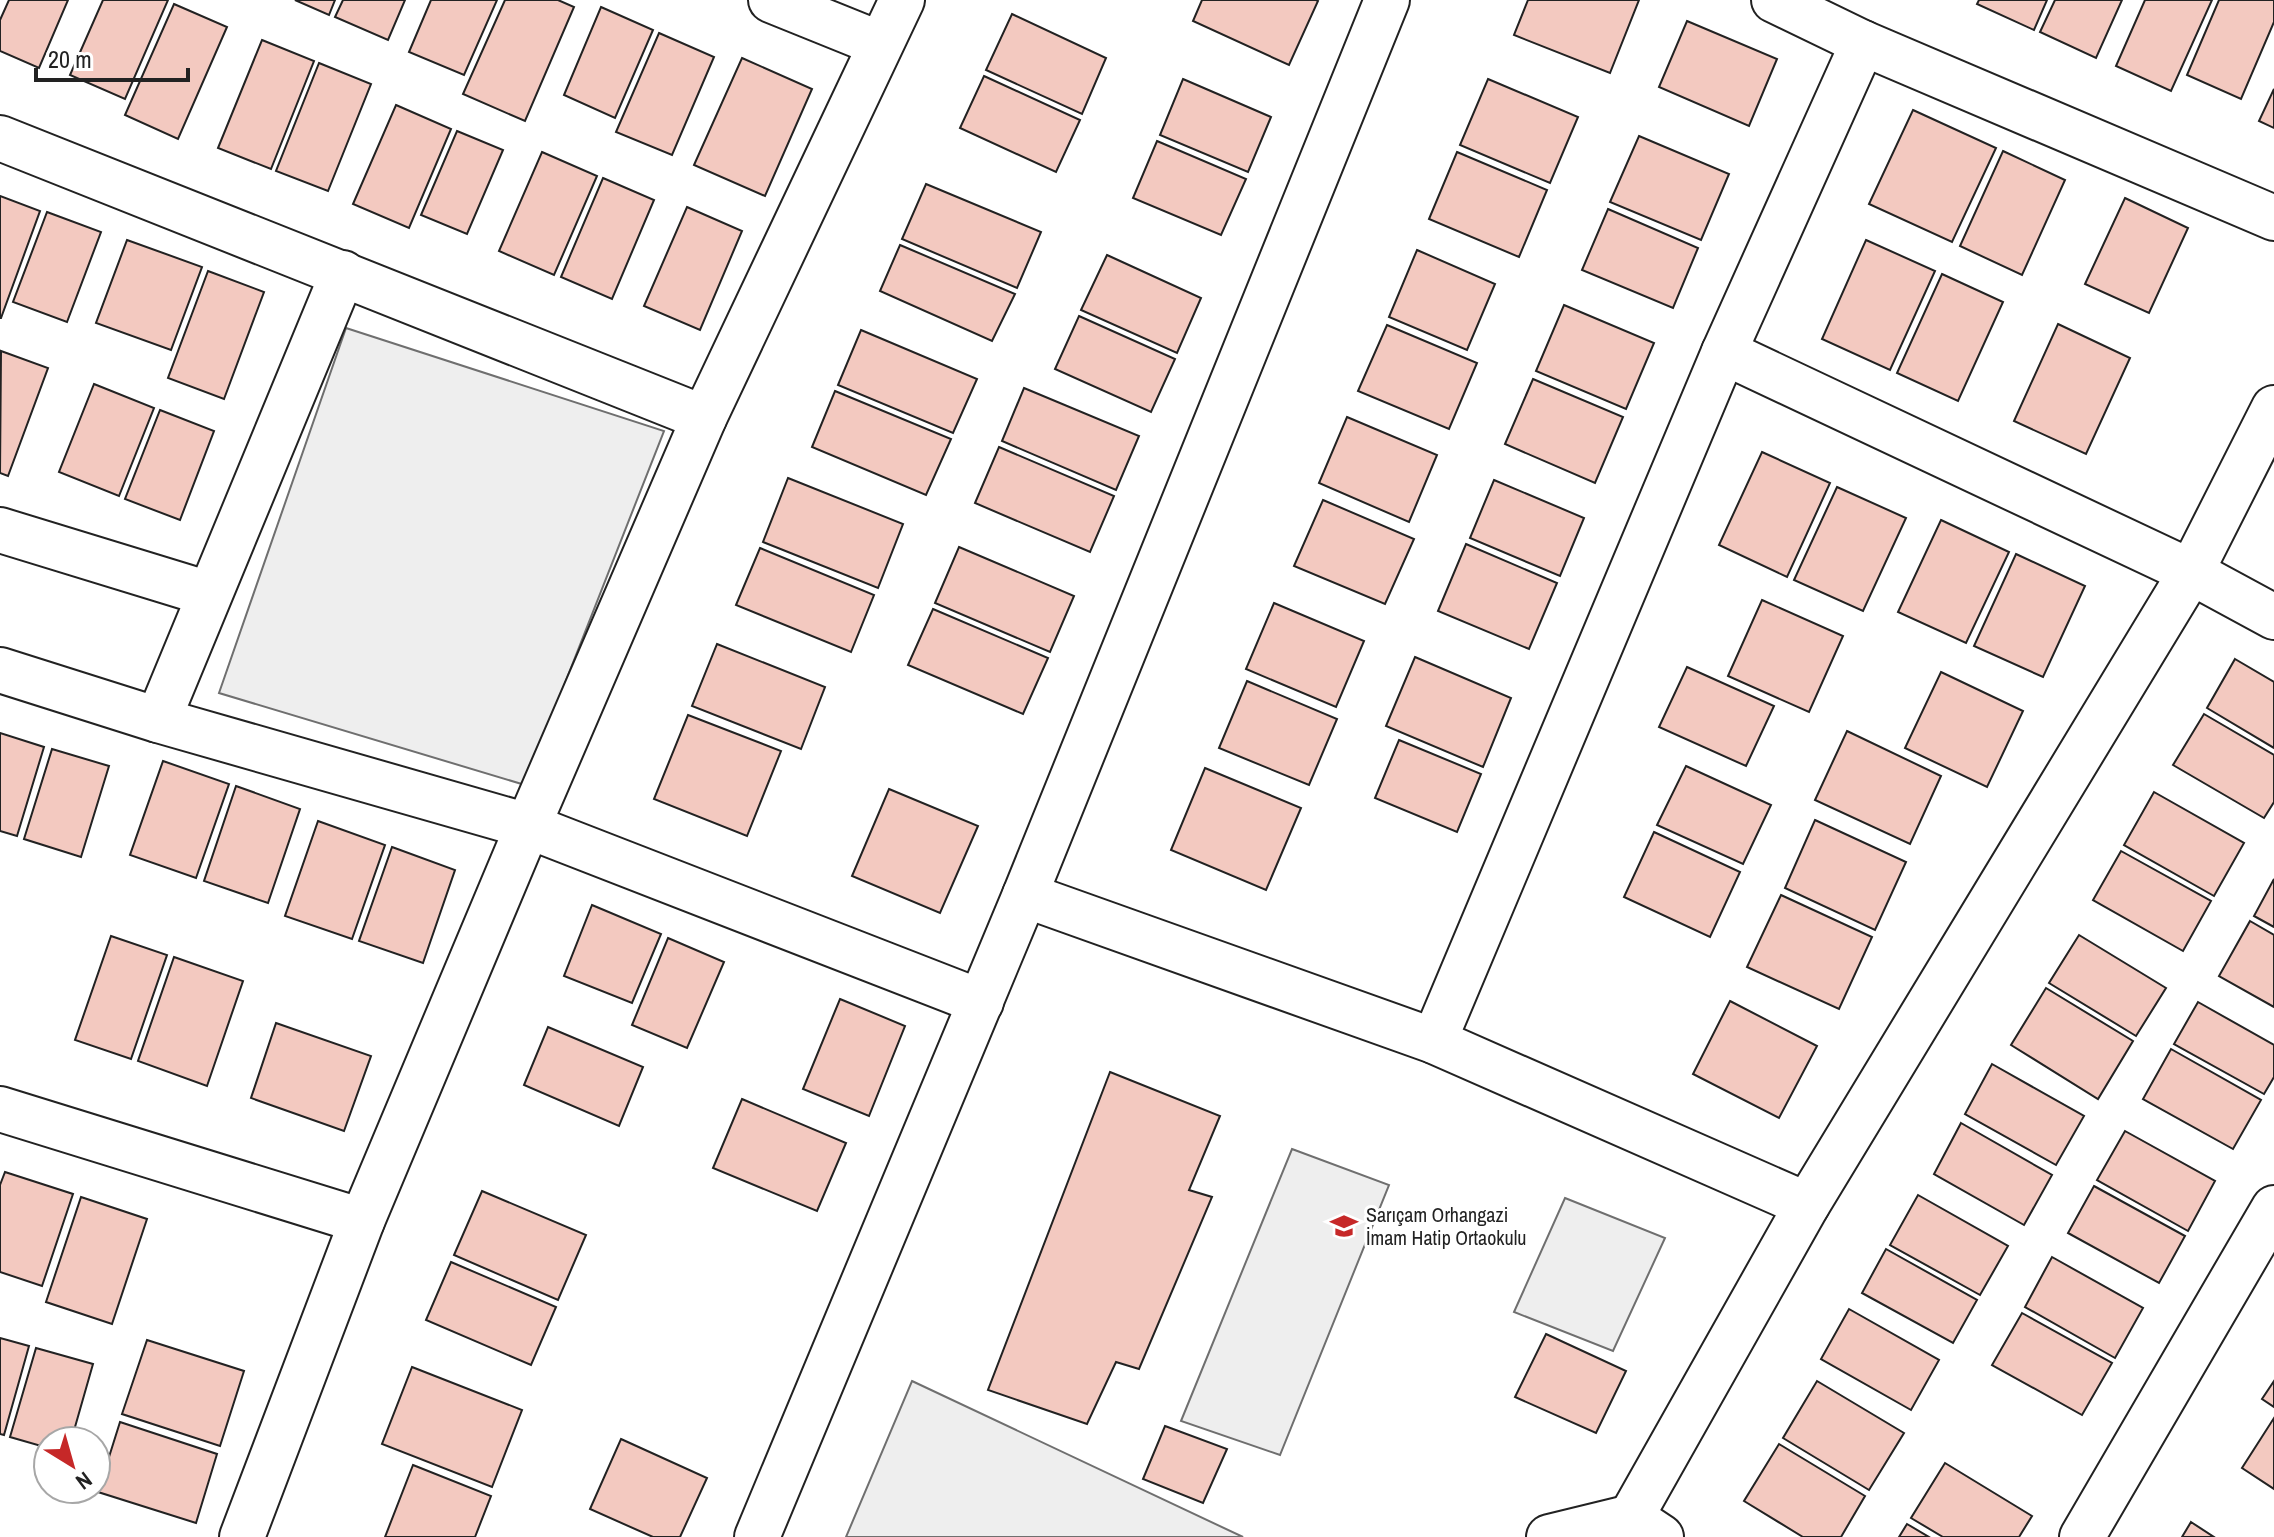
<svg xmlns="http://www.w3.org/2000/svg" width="2274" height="1537" viewBox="0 0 2274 1537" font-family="'Archivo Narrow',sans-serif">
	<rect width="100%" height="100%" fill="#fff"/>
	<g fill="#eee" stroke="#6f6f6f" stroke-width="2">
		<path d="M346 328 664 431 525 785 219 693Z"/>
		<path d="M1292 1149 1389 1185 1280 1455 1181 1421Z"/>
		<path d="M1565 1198 1665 1238 1613 1351 1514 1312Z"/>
		<path d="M912 1381 1243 1537H846Z"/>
	</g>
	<g fill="#f3c9c0" stroke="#222" stroke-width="2">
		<path d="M9 0H68L39 68 0 51V20Z"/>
		<path d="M103 0H168L125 99 70 75Z"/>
		<path d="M295 0H335L329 15Z"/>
		<path d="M343 0H405L388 40 335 17Z"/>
		<path d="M431 0H497L464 75 409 52Z"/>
		<path d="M505 0H558L574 7 525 121 463 94Z"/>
		<path d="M1202 0H1316L1318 1 1289 65 1193 21Z"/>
		<path d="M1528 0H1639L1610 73 1514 35Z"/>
		<path d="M1979 0H2047L2034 30 1977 4Z"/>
		<path d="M2055 0H2122L2096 58 2040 32Z"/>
		<path d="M2145 0H2212L2171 91 2116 66Z"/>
		<path d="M2219 0H2274V22L2241 99 2187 75Z"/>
		<path d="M174 4 227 27 178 139 125 115Z"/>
		<path d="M601 7 653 30 615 118 564 95Z"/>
		<path d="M1012 14 1106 58 1082 114 986 70Z"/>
		<path d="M1687 21 1777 59 1749 126 1659 87Z"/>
		<path d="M659 33 714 57 672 155 616 132Z"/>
		<path d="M262 40 314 61 271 169 218 148Z"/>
		<path d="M742 58 812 89 765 196 694 165Z"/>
		<path d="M319 63 371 84 328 191 276 171Z"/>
		<path d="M984 76 1080 120 1056 172 960 128Z"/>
		<path d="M1183 79 1271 117 1248 172 1160 135Z"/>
		<path d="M1488 79 1578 117 1550 183 1460 145Z"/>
		<path d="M2274 89V128L2259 121Z"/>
		<path d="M396 105 451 129 409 228 353 204Z"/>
		<path d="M1913 110 1996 148 1952 242 1869 204Z"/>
		<path d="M457 131 503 150 467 234 421 215Z"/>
		<path d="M1639 136 1729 174 1701 240 1610 202Z"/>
		<path d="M1157 141 1246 179 1221 235 1133 198Z"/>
		<path d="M2003 151 2065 180 2022 275 1960 246Z"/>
		<path d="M542 152 597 176 554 275 499 251Z"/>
		<path d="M1457 152 1547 190 1519 257 1429 219Z"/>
		<path d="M603 178 654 200 612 299 561 277Z"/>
		<path d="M926 184 1041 232 1017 288 902 239Z"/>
		<path d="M0 196 40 211 1 318H0Z"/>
		<path d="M2125 198 2188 228 2149 313 2085 284Z"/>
		<path d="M687 207 742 231 700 330 644 306Z"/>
		<path d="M1608 209 1698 248 1673 308 1582 270Z"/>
		<path d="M47 212 101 232 67 322 13 302Z"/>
		<path d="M127 240 202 267 171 350 96 323Z"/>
		<path d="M1866 240 1935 271 1890 370 1822 339Z"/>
		<path d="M900 245 1015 294 992 341 880 291Z"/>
		<path d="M1417 250 1495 284 1467 350 1389 317Z"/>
		<path d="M1107 255 1201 298 1177 353 1081 310Z"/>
		<path d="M208 271 264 292 224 399 168 378Z"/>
		<path d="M1942 274 2003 302 1958 401 1897 373Z"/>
		<path d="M1564 305 1654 343 1626 409 1536 371Z"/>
		<path d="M1079 316 1175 359 1151 412 1055 369Z"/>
		<path d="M2058 324 2130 358 2086 454 2014 421Z"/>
		<path d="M1387 325 1477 363 1449 429 1358 391Z"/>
		<path d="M861 330 977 379 953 433 838 385Z"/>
		<path d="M1 351 48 368 8 476 0 473Z"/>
		<path d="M1533 379 1623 417 1595 483 1505 444Z"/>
		<path d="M94 384 154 408 119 496 59 472Z"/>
		<path d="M1024 388 1139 436 1116 490 1002 441Z"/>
		<path d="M835 391 951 439 926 495 812 447Z"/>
		<path d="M160 410 214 431 180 520 125 499Z"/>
		<path d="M1347 417 1437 455 1409 522 1319 483Z"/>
		<path d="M999 447 1114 496 1090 552 975 503Z"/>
		<path d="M1762 452 1830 483 1787 577 1719 545Z"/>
		<path d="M788 478 903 524 878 588 763 542Z"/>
		<path d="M1494 480 1584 518 1560 576 1470 538Z"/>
		<path d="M1837 487 1906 518 1863 611 1794 580Z"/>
		<path d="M1323 500 1414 539 1385 604 1294 566Z"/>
		<path d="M1941 520 2009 552 1966 643 1898 612Z"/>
		<path d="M1466 544 1557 583 1529 649 1438 611Z"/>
		<path d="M959 547 1074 596 1050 652 935 603Z"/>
		<path d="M760 548 874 595 851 652 736 605Z"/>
		<path d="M2016 554 2085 586 2043 677 1974 646Z"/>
		<path d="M1762 600 1843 636 1809 712 1728 676Z"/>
		<path d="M1274 603 1364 641 1336 707 1246 669Z"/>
		<path d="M933 609 1048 658 1023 714 908 665Z"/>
		<path d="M717 644 825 687 801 749 692 706Z"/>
		<path d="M1415 657 1511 698 1483 767 1386 726Z"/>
		<path d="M2235 659 2274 682V748L2207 708Z"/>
		<path d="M1687 667 1774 706 1746 766 1659 727Z"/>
		<path d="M1941 672 2023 711 1987 787 1905 748Z"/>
		<path d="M1247 681 1337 719 1309 785 1219 748Z"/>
		<path d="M2204 714 2274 755V802L2264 818 2173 765Z"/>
		<path d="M688 715 781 751 747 836 654 799Z"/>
		<path d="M1847 731 1941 776 1910 844 1815 800Z"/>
		<path d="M0 733 44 747 17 836 0 831Z"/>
		<path d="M1399 740 1481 774 1457 832 1375 798Z"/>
		<path d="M52 749 109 766 81 857 24 839Z"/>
		<path d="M163 761 229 784 196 878 130 855Z"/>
		<path d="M1686 766 1771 805 1743 864 1657 825Z"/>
		<path d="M1205 768 1301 808 1266 890 1171 850Z"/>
		<path d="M236 786 300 809 268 903 204 881Z"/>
		<path d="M889 789 978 826 940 913 852 876Z"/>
		<path d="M2154 792 2244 843 2214 896 2124 845Z"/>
		<path d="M1815 820 1906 862 1875 930 1785 888Z"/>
		<path d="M318 821 385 845 352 939 285 916Z"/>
		<path d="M1654 832 1740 872 1710 937 1624 897Z"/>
		<path d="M392 847 455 870 423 963 359 941Z"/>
		<path d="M2121 851 2211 901 2183 951 2093 900Z"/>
		<path d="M2274 879V927L2254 916Z"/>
		<path d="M1781 895 1872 937 1839 1009 1747 967Z"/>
		<path d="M592 905 661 934 632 1003 564 976Z"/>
		<path d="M2250 921 2274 935V1007L2219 976Z"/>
		<path d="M2079 935 2166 988 2136 1036 2049 983Z"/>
		<path d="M111 936 167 955 131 1059 75 1040Z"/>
		<path d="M668 938 724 962 687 1048 632 1025Z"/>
		<path d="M174 957 243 981 207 1086 138 1061Z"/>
		<path d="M2046 988 2133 1041 2098 1099 2011 1045Z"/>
		<path d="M840 999 905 1026 869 1116 803 1089Z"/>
		<path d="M1730 1001 1817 1046 1779 1118 1693 1074Z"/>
		<path d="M2198 1002 2274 1045V1077L2264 1094 2174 1044Z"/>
		<path d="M276 1023 371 1056 344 1131 251 1098Z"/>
		<path d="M548 1027 643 1067 619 1126 524 1085Z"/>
		<path d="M2171 1049 2261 1100 2233 1149 2143 1099Z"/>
		<path d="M1992 1064 2084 1116 2056 1165 1965 1114Z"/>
		<path d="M1110 1072 1220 1116 1189 1190 1212 1197 1139 1369 1116 1362 1087 1424 988 1390Z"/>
		<path d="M742 1099 846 1143 817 1211 713 1168Z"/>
		<path d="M1961 1123 2052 1175 2024 1225 1934 1174Z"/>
		<path d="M2125 1131 2215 1181 2188 1231 2097 1180Z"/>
		<path d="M5 1172 73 1194 42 1286 0 1272V1185Z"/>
		<path d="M2094 1186 2185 1236 2159 1283 2068 1233Z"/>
		<path d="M482 1191 586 1235 558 1300 454 1255Z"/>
		<path d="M1918 1195 2008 1246 1980 1295 1890 1245Z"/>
		<path d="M81 1197 147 1219 112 1324 46 1302Z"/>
		<path d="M1886 1249 1977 1300 1953 1343 1862 1293Z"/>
		<path d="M2052 1257 2143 1308 2115 1358 2025 1307Z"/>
		<path d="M451 1262 556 1307 531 1365 426 1320Z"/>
		<path d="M1849 1309 1939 1360 1911 1410 1821 1359Z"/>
		<path d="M2022 1313 2112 1363 2082 1415 1992 1365Z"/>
		<path d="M1546 1334 1626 1371 1596 1433 1515 1397Z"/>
		<path d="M0 1338 29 1346 4 1435 0 1434Z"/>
		<path d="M147 1340 244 1371 220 1446 122 1414Z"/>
		<path d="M36 1348 93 1364 71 1441H48V1448L10 1437Z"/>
		<path d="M412 1367 522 1410 492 1487 382 1444Z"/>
		<path d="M1817 1381 1904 1433 1869 1490 1783 1438Z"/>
		<path d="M2274 1381V1407L2262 1399Z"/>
		<path d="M2274 1418V1489L2242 1468Z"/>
		<path d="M120 1422 217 1454 196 1523 98 1492Z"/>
		<path d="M1165 1426 1227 1449 1203 1503 1143 1479Z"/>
		<path d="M621 1439 707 1478 680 1537H653L590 1509Z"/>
		<path d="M1779 1444 1865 1496 1841 1537H1803L1744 1501Z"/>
		<path d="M1945 1463 2032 1516 2019 1537H1943L1911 1518Z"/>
		<path d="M413 1465 491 1496 475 1537H385Z"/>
		<path d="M2191 1522 2214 1537H2182Z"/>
		<path d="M1907 1524 1929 1537H1899Z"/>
	</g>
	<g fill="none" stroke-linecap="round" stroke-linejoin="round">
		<g stroke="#222" stroke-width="48">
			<g id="minor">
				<path d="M771 0 880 44"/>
				<path d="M1774 0 1863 43 2274 218"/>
				<path d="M0 138 704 418"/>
				<path d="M1724 352 2191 572 2274 617"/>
				<path d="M0 530 209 594"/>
				<path d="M0 670 158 720 528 826 981 1002"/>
				<path d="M158 720 343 273"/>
				<path d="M1025 895 1434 1041 1807 1205"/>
				<path d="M1434 1041 1724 352 1863 43"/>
				<path d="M0 1109 362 1221"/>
				<path d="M1631 1517 1807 1205 2191 572 2274 408"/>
				<path d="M242 1537 362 1221 528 826 704 418 902 0"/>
				<path d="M1549 1537 1631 1517 1661 1537"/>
				<path d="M2082 1537 2274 1208"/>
			</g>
		</g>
		<g stroke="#222" stroke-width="48">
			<path id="major" d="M757 1537 1025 895 1387 0"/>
		</g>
		<use href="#minor" stroke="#fff" stroke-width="44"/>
		<use href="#major" stroke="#fff" stroke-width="44"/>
	</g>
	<defs>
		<g id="school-bare" transform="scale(2.16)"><path d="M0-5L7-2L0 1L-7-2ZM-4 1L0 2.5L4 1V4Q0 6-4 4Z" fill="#c62828" stroke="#fff" stroke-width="2.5" paint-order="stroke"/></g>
	</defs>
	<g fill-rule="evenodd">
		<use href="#school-bare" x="1344" y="1226"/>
	</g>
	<g text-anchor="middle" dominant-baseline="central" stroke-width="6" stroke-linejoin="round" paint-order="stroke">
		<g font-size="20" fill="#222" stroke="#fff" text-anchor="start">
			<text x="1366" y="1214">Sarıçam Orhangazi<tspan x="1366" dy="23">İmam Hatip Ortaokulu</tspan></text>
		</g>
	</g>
	<g transform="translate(72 1465) rotate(143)"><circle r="38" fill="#ffffff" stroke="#a7a7a7" stroke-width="2"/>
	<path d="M0-6L14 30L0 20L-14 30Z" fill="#c62828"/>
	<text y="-12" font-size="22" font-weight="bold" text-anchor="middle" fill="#222222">N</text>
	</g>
	<path d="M36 68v12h152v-12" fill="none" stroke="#222222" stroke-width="4"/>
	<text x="48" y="68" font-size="24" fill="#222222" stroke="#ffffff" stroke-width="6" paint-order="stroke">20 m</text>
</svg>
